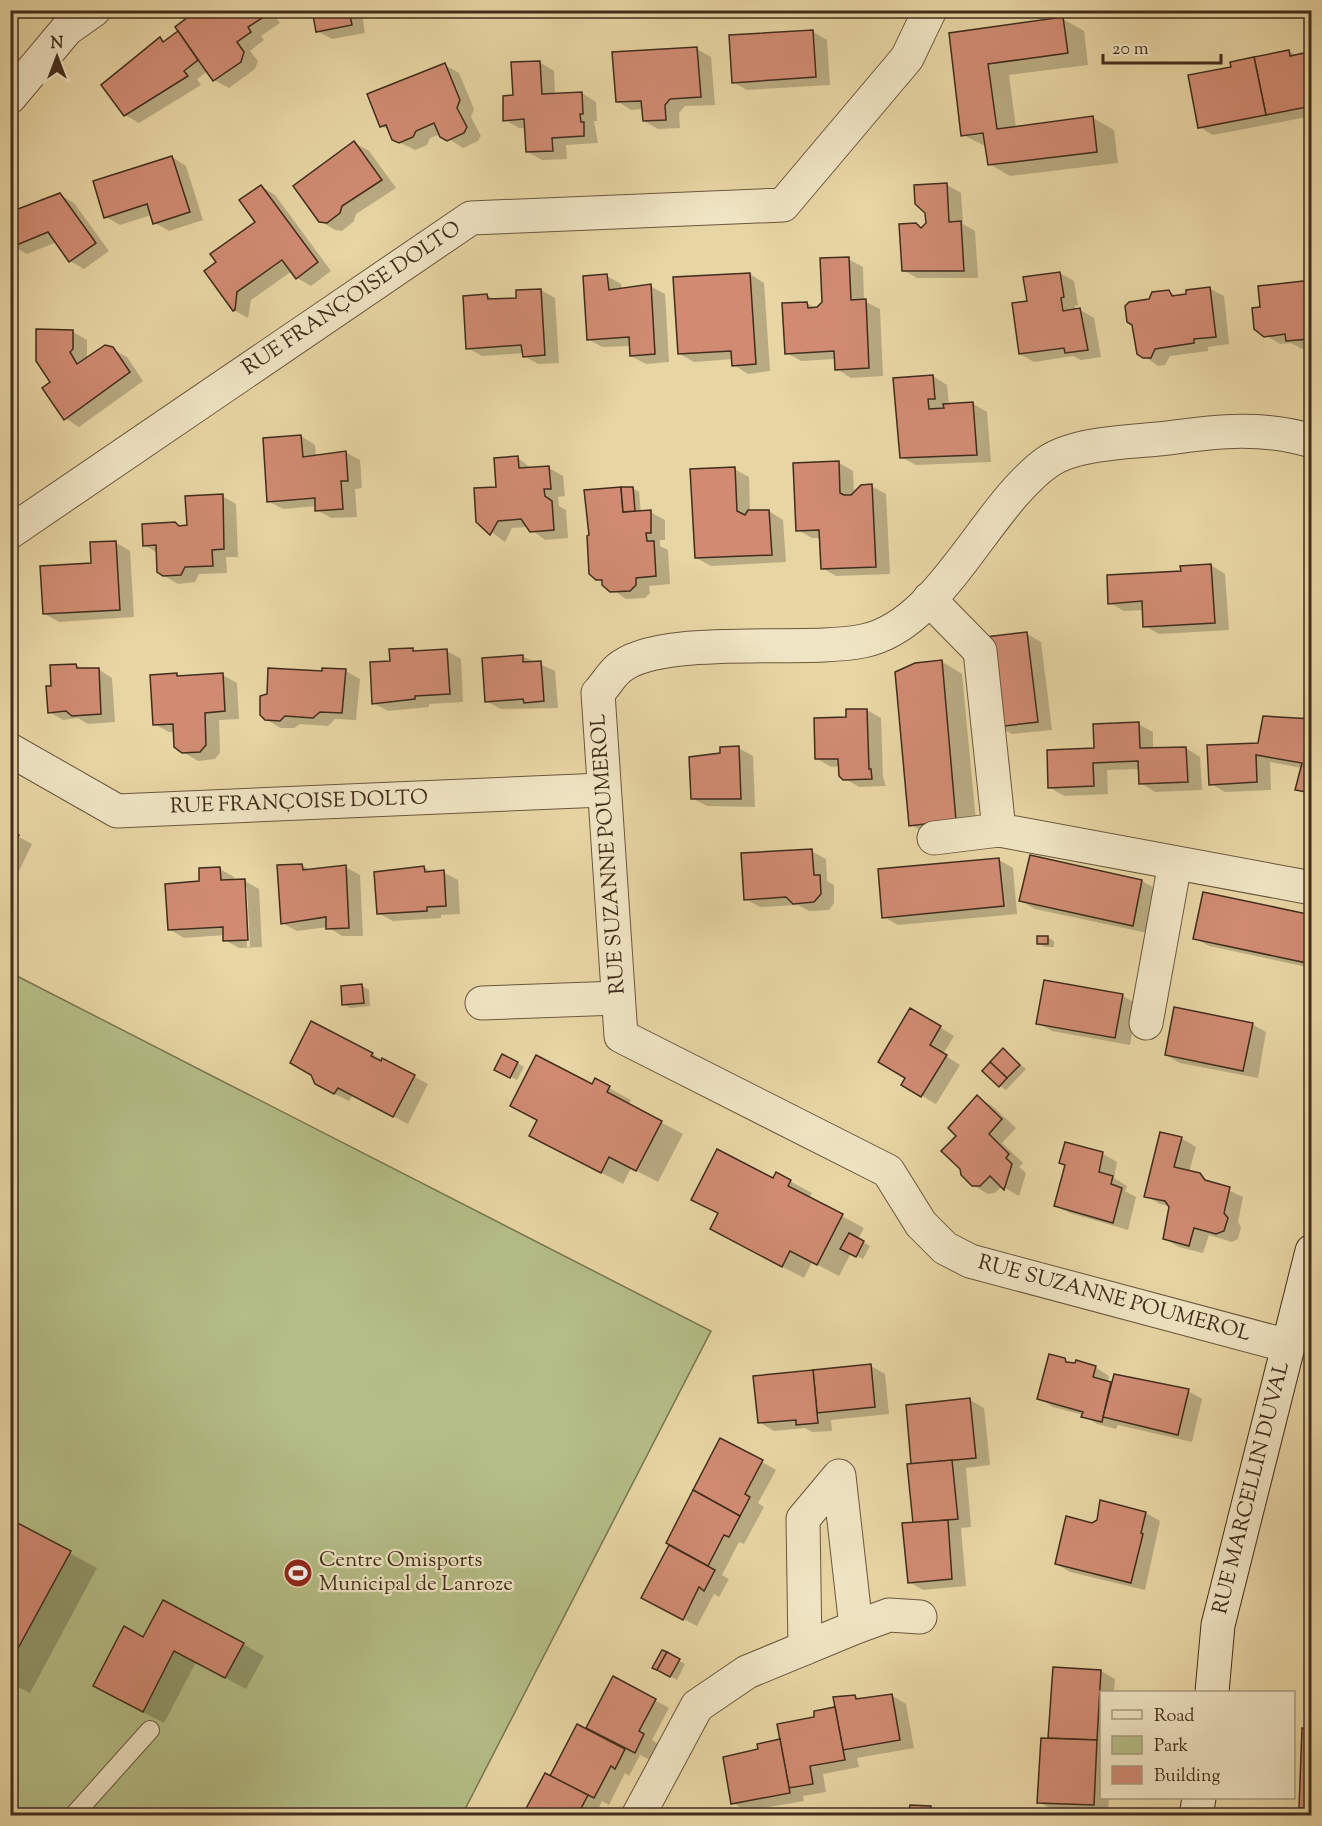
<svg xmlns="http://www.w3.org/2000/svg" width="1322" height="1826" viewBox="0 0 1322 1826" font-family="'Sorts Mill Goudy',serif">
	<rect width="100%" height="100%" fill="#e7d5a3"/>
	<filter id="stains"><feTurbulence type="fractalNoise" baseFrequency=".00333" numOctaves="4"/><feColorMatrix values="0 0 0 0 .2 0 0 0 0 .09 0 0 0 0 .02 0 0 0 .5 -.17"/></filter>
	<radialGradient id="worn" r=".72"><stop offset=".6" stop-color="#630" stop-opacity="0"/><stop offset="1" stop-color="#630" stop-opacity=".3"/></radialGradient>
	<path fill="#b4bd86" stroke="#7a7551" stroke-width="1.5" d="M11 973 711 1331 462 1815H11Z"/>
	<g fill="#0003" fill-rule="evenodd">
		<path d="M200 10H271L280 23 261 36 264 40 250 51 258 61 255 69 229 88 214 80 208 71 197 79 201 85 139 123 125 115 160 39 166 42 180 32Z"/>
		<path d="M313 10H378L362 14 365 33 332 39 317 31Z"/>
		<path d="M1063 19 1084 31 1088 65 1009 75 1016 128 1093 118 1114 130 1118 163 1010 176 989 164 987 147 963 135 951 34Z"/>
		<path d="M812 31 827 40 830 85 747 90 733 82Z"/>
		<path d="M697 49 711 57 715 105 685 106 679 113 680 128 658 129 644 121 643 109 631 110 617 101Z"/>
		<path d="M1289 51 1297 56 1312 55V116L1213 135 1199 127 1232 69Z"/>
		<path d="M539 62 554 71 555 95 582 93 596 102 597 121H594L598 143 566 145 567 159 542 160 528 152 526 128H519L505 120 515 97Z"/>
		<path d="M445 65 459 73 474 109 471 117 481 136 478 141 463 148 441 134 430 138 427 145 415 150 393 139 390 130 381 126Z"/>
		<path d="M355 143 369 151 396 188 356 214 354 221 342 231 335 230 320 221Z"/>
		<path d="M172 157 186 166 203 220 169 231 155 223 151 215 120 225 106 217Z"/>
		<path d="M947 185 961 193 963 224 975 231 978 278H917L903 270Z"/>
		<path d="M261 186 275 195 331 271 311 286 297 278 292 271 251 300 248 318 234 310 218 263 257 222Z"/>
		<path d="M60 195 74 203 109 251 84 269 70 261 57 242 27 254 13 246 10 213Z"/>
		<path d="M848 259 863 267 864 301 880 309 883 376 851 378 837 369 836 359 801 361 787 353 807 303 816 309 824 302Z"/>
		<path d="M1060 273 1074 281 1078 305 1075 306V311L1080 310 1094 318 1101 357 1081 360 1073 356 1034 362 1020 354 1028 302Z"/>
		<path d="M750 274 764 283 770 371 748 374 734 365 733 359 694 362 680 354 675 279Z"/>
		<path d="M607 276 621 284 622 290 650 286 665 294 669 362 646 364 631 356V346L602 347 588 339Z"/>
		<path d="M1312 281V348L1302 349 1291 343 1280 344 1265 335 1262 308Z"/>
		<path d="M1209 288 1224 296 1229 344 1208 347V351L1170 356 1165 365 1158 366 1136 350 1133 324 1150 301 1169 291 1178 297Z"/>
		<path d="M541 290 555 298 559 363 538 364 524 356V353L482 356 468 348 487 295 495 300 518 299Z"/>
		<path d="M73 332 87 340V359L112 349 127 357 143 381 79 427 65 418 52 382Z"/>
		<path d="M933 376 947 385 949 405 972 403 987 412 991 462 916 465 901 457Z"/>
		<path d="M301 436 315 445 316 457 345 452 360 460 362 488 355 489 357 517 331 518 317 510V506L283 509 268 501Z"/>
		<path d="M518 458 532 469 549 468 563 476 565 496 558 497 559 506 566 510 568 538 545 540 528 527 512 528 505 542 478 522Z"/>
		<path d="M839 463 853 471 854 494 871 486 886 494 890 574 836 576 822 568 821 538H812L798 530Z"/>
		<path d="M734 469 749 477 750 512 769 511 783 520 786 562 711 566 696 558Z"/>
		<path d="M633 488 639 492 641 513 650 512 665 520V540H660V546L668 550 670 584 649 586 650 593 645 598 626 599 591 574Z"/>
		<path d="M222 496 236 504 238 557H226L227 573 199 574 195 582 178 584 163 575 158 553 144 545 175 523 181 527 189 526Z"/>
		<path d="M115 542 130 551 134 617 59 622 45 614Z"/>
		<path d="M1211 565 1225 574 1229 630 1159 634 1145 626 1144 610 1124 611 1110 603 1182 572Z"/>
		<path d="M1027 634 1041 642 1052 730 1012 734 997 726Z"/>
		<path d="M412 650 418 653 447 651 461 659 463 702 429 704V707L388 711 373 703 392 663Z"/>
		<path d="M522 656 555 671 558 708 501 709 486 701Z"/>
		<path d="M941 661 962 674 977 832 932 837 911 825Z"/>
		<path d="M76 665 83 670 98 669 112 678 115 722 88 724 78 718 63 720 49 712 53 688Z"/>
		<path d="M346 671 360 679 356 720 335 719 328 726 300 724 294 728H280L266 719 323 673Z"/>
		<path d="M223 675 237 683 239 719 219 720 220 753 215 759 198 761 183 752 175 732H169L154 724 151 676Z"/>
		<path d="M867 710 881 718 883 777 886 786 859 787 844 778 840 766 831 767 816 758 848 719Z"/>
		<path d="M1312 720V797L1297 789 1302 768 1270 762 1271 790 1225 792 1211 784 1259 745Z"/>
		<path d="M1138 724 1153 732V749L1186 748 1200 757 1202 790 1155 792 1141 783 1140 769 1107 770 1108 794 1064 796 1049 787 1095 750Z"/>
		<path d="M738 748 753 756 755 807 707 806 692 798 721 754Z"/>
		<path d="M10 832 32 844 13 883 10 882Z"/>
		<path d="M811 851 826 859 827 881 834 885V903L829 910 809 911 798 905 760 907 746 899Z"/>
		<path d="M999 860 1013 868 1017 914 898 925 884 917Z"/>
		<path d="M302 865 311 871 345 867 360 875 363 936H342L328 927 297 931 282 923Z"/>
		<path d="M424 867 433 873 443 872 458 880 460 914 441 915V918L393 921 378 913Z"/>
		<path d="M220 869 234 877 235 881H245L259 889 262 947 239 948 225 940V935L184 938 169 929 201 882ZM244 887H247L250 947H247Z"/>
		<path d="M1142 881 1156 889 1147 933 1035 909 1021 901Z"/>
		<path d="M1312 917V968L1209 946 1195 938Z"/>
		<path d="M1047 937 1054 941V947H1045L1038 943Z"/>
		<path d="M1045 981 1123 996 1137 1004 1130 1045 1052 1031 1038 1023Z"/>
		<path d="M362 986 369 990 370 1006 350 1008 344 1004Z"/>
		<path d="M911 1010 954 1036 943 1054 960 1065 936 1104 903 1085 907 1078Z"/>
		<path d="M1252 1024 1266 1032 1258 1078 1180 1063 1166 1055Z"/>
		<path d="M1003 1050 1026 1069 1006 1090 1000 1086Z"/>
		<path d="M372 1054 428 1084 408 1124 353 1095 349 1101 331 1092Z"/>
		<path d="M517 1063 524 1067 517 1080 502 1073Z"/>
		<path d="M596 1081 631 1100 628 1105 683 1134 658 1182 631 1168 623 1184 552 1147Z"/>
		<path d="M977 1097 991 1105 1016 1128 1002 1143 1023 1163 1019 1167 1026 1173 1019 1196 1002 1186 995 1193 988 1194 973 1185Z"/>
		<path d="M1181 1138 1196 1147 1189 1172 1243 1197 1238 1222 1241 1227 1238 1239 1232 1242 1209 1235 1203 1253 1179 1247 1164 1238 1171 1206 1160 1204 1146 1196Z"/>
		<path d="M1103 1154 1117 1162 1114 1178 1127 1186 1125 1191 1136 1197 1128 1230 1070 1213 1055 1205Z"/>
		<path d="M777 1174 812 1193 809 1198 864 1228 858 1239 870 1246 863 1259 851 1253 839 1276 812 1262 804 1278 733 1241 720 1214 773 1180Z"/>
		<path d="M1065 1360 1074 1365 1095 1367 1109 1376 1108 1383 1136 1381 1137 1378 1188 1391 1202 1399 1192 1442 1118 1425 1116 1429 1097 1424 1083 1415 1053 1407 1039 1398Z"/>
		<path d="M871 1366 885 1374 889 1414 831 1420 832 1431 812 1432 805 1428 774 1431 759 1422Z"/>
		<path d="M970 1400 984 1408 990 1465 966 1468 971 1527 961 1528 966 1586 923 1590 909 1582 915 1524 913 1465Z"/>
		<path d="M762 1462 776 1470 758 1503 764 1507 744 1544 739 1542 722 1575 729 1579 719 1597 714 1594 697 1626 643 1598 671 1545Z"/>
		<path d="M1146 1513 1160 1521 1145 1590 1070 1572 1056 1564 1092 1525Z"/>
		<path d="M10 1521 97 1568 30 1693 10 1683Z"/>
		<path d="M144 1639 243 1644 264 1656 246 1689 196 1662 164 1723 116 1698Z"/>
		<path d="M662 1652 685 1664 677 1680 654 1667Z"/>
		<path d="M1055 1668 1101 1671 1115 1679 1114 1692H1102V1798H1109L1108 1812 1053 1810 1039 1802 1050 1740Z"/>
		<path d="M614 1678 669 1708 652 1740 658 1744 650 1760 640 1755 629 1776 625 1773 609 1805 602 1801 595 1816H524L586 1730Z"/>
		<path d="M891 1695 906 1704 914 1748 857 1758 859 1767 823 1774 826 1792 803 1796 804 1801 747 1811 733 1803 760 1750 855 1696 861 1700Z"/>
		<path d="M930 1808 937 1812V1816H909Z"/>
	</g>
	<g fill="#d08b72" stroke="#412d1c" stroke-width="1.5">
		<path d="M197 10H264L267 15 248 27 251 32 237 42 244 52 241 62 213 81 175 27Z"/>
		<path d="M312 10H349L352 25 316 32Z"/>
		<path d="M1063 17 1068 53 988 64 997 129 1093 116 1097 152 988 165 983 133 961 136 949 33Z"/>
		<path d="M813 30 816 77 732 83 729 35Z"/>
		<path d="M178 31 198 60 184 71 188 76 124 116 101 85 160 37 163 42Z"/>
		<path d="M697 47 701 97 670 99 665 105 666 120 643 121 641 101 616 102 612 52Z"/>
		<path d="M1289 50 1290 56 1309 52 1312 106 1266 115 1254 57Z"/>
		<path d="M1254 57 1266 115 1198 128 1188 75 1231 67 1230 62Z"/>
		<path d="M540 61 542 94 582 92 583 114H580L581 122H584V136L552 138 553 151 526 152 524 119 503 121V96L513 95 511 62Z"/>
		<path d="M445 63 460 100 457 108 467 127 464 133 447 141 440 137 434 123 416 131 413 137 399 143 392 140 386 125 380 127 367 94Z"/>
		<path d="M354 141 382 180 342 206 340 213 327 223 319 222 293 186Z"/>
		<path d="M172 156 190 212 153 224 147 204 104 218 93 181Z"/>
		<path d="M947 183 949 222 961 221 964 271H902L899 224 916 223 921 228 926 223 925 213 915 204 914 185Z"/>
		<path d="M261 185 318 262 296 279 282 260 237 292 235 310 233 311 204 271 216 262 210 254 255 222 239 200Z"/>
		<path d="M60 193 96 243 69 262 48 232 12 247 10 212Z"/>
		<path d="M849 257 851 300 866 299 869 368 835 370 834 351 785 354 782 303 807 302 808 308 817 307 822 302 820 258Z"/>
		<path d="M1060 272 1064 297 1061 298 1063 311 1080 308 1088 350 1065 353 1064 348 1019 354 1012 303 1027 301 1023 277Z"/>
		<path d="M750 273 756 364 732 366 731 351 678 354 673 277Z"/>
		<path d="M607 274 609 290 651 284 655 354 630 356 629 337 587 340 583 276Z"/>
		<path d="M1312 280 1310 339 1286 341 1285 334 1264 337 1254 329 1252 308 1260 307 1258 286Z"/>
		<path d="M1210 287 1216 337 1194 339V343L1155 349 1151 358H1143L1137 354 1132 325 1127 322 1125 306 1129 302 1149 299 1152 292 1169 290 1172 296 1186 294V290Z"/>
		<path d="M541 289 545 355 523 357 521 345 466 349 463 296 487 294 488 299 516 298V290Z"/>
		<path d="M36 329 73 330V349L70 352 77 364 105 345 113 347 130 372 64 420 42 388 50 382 36 361Z"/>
		<path d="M933 375 935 399H928L929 409 944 408 943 404 973 402 977 455 900 458 893 378Z"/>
		<path d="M301 435 303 457 346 451 348 481H341L343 509 315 511V498L267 502 263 438Z"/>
		<path d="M518 456 519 468 549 466 551 489H544L545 496 552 501 554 530 530 532 521 519 498 521 490 535 476 522 474 488 496 487 494 458Z"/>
		<path d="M839 461 840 493 844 495H851L861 485 872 484 876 567 821 569 819 530 796 531 793 463Z"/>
		<path d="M735 467 737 511 745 515 748 510H769L772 555 695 558 690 469Z"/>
		<path d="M621 487 623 512 651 510V533H646L647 541H654L656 576 636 578V585L630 591 610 592 602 585V580H596L589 574 587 536 589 535 584 490Z"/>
		<path d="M621 487H633L635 511 623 512Z"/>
		<path d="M223 494 224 549 212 550 213 566 185 567 181 575 163 576 157 572 156 545 143 546 142 524 175 522 179 526 187 525 185 496Z"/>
		<path d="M116 541 120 610 43 614 40 566 91 563 90 542Z"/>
		<path d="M1211 564 1215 623 1143 627 1142 601 1108 604 1107 575 1181 571 1180 566Z"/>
		<path d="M1027 632 1038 722 996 727 986 637Z"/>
		<path d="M413 648V651L447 649 450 694 415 696V699L372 704 370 662 390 661 389 649Z"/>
		<path d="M523 655V662L541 661 544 701 524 703 523 699 485 702 482 658Z"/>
		<path d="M942 660 956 820 909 826 895 672 915 663Z"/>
		<path d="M76 664 77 668H99L101 714 72 716 66 711 48 713 46 686H51L50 665Z"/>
		<path d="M268 668 322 671V668L346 669 342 713 320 712 313 718 285 716 280 721 265 720 260 715V696L267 694Z"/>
		<path d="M177 673V676L223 673 225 711 205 713 206 745 200 752 182 753 174 747 173 724 153 725 150 675Z"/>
		<path d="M846 709H867L869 769H871L872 779 843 780 839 776 838 759H815L814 718 846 717Z"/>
		<path d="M1263 716 1312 719 1307 753 1312 754V793L1295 790 1302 763 1256 755 1257 782 1209 785 1207 745 1258 743Z"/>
		<path d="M1139 722 1140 748 1186 747 1188 782 1139 784 1138 761 1093 763 1094 786 1048 788 1047 750 1094 748 1093 724Z"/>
		<path d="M739 746 741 799H691L689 757 720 753V747Z"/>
		<path d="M10 831 19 835 10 851Z"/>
		<path d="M812 849 814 875H820L821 894 814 902 793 904 786 897 744 900 741 853Z"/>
		<path d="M1030 855 1142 880 1133 926 1019 901Z"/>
		<path d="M999 858 1004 906 882 918 878 869Z"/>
		<path d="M302 864 303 870 346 865 349 928 326 929V917L281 924 277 865Z"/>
		<path d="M424 866 425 872 444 870 446 906 427 907V911L377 914 374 872Z"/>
		<path d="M220 867 221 880 245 879 248 940 223 941V927L168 930 165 884 199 881V868Z"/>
		<path d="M1203 892 1312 915V941L1307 963 1193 939Z"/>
		<rect x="1037" y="936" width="11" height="8"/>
		<path d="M1044 980 1123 994 1115 1038 1036 1024Z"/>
		<path d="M362 984 364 1003 342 1005 341 986Z"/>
		<path d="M1174 1007 1253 1023 1243 1071 1165 1055Z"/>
		<path d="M910 1008 941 1026 930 1045 947 1055 921 1097 901 1085 905 1078 878 1062Z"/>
		<path d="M311 1021 373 1053 371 1056 381 1061 382 1058 415 1075 393 1117 338 1088 334 1094 315 1084 311 1075 290 1063Z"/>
		<path d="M1003 1048 1020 1065 1007 1078 990 1062Z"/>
		<path d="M502 1054 518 1062 510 1078 494 1070Z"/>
		<path d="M536 1055 592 1084 595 1078 610 1086 607 1092 662 1121 636 1171 609 1157 601 1173 529 1136 537 1120 510 1106Z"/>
		<path d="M990 1062 1007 1078 999 1087 982 1071Z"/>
		<path d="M977 1095 1002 1119 989 1134 1009 1154 1006 1158 1012 1164 1004 1190 990 1176 980 1186H972L961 1175 960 1169 941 1151 956 1136 948 1128Z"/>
		<path d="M1160 1132 1182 1137 1174 1167 1200 1173 1205 1180 1230 1187 1224 1213 1228 1218 1224 1231 1216 1234 1194 1228 1189 1246 1163 1239 1169 1207 1165 1201 1144 1197Z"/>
		<path d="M1065 1142 1103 1152 1099 1172 1113 1176 1111 1184 1122 1188 1113 1223 1054 1206 1065 1165 1059 1163Z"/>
		<path d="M717 1149 773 1178 776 1172 791 1180 788 1186 843 1214 817 1265 790 1251 782 1267 710 1229 718 1213 691 1200Z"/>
		<path d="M849 1233 864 1241 856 1257 840 1249Z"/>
		<path d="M1049 1354 1065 1358 1066 1362 1075 1363 1076 1360 1096 1366 1093 1377 1111 1382 1102 1422 1081 1417 1083 1412 1037 1399Z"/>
		<path d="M871 1364 875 1407 817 1413 813 1370Z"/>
		<path d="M813 1370 818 1423 796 1425V1420L758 1423 753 1376Z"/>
		<path d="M1114 1374 1189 1389 1178 1435 1103 1417Z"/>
		<path d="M970 1398 976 1458 911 1464 906 1405Z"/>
		<path d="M720 1438 763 1460 745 1494 750 1497 740 1516 693 1490Z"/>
		<path d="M952 1460 958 1519 913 1523 907 1464Z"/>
		<path d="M693 1490 740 1516 729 1537 724 1535 708 1566 666 1543Z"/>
		<path d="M1100 1500 1146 1512 1141 1533 1143 1534 1131 1583 1055 1564 1066 1516 1092 1523 1097 1520Z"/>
		<path d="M10 1519 71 1551 10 1663Z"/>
		<path d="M948 1520 952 1579 908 1583 902 1523Z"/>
		<path d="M669 1545 715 1570 704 1591 699 1587 683 1620 641 1598Z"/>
		<path d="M163 1600 244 1643 225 1678 174 1651 143 1712 93 1686 124 1626 143 1637Z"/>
		<rect x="1307" y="1608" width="5" height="45"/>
		<path d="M662 1650 667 1652 657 1670 652 1668Z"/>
		<path d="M667 1652 680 1659 670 1677 657 1670Z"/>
		<path d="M1053 1667 1101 1670 1097 1740 1048 1738Z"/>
		<path d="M613 1676 656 1699 639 1731 644 1734 635 1753 586 1728Z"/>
		<path d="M892 1694 900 1740 843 1750 833 1697 855 1695 856 1699Z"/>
		<path d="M835 1707 845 1760 810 1766 813 1784 789 1788 777 1724 814 1717V1711Z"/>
		<path d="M577 1724 625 1749 615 1769 611 1766 594 1798 550 1776Z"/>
		<path d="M1302 1728 1312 1729V1809L1299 1808Z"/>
		<path d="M1041 1738 1097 1740 1094 1805 1037 1803Z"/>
		<path d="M780 1739 790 1793 731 1804 723 1757 758 1749 757 1744Z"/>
		<path d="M545 1773 588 1795 577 1816H522Z"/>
		<path d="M910 1805 931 1806 930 1816H908Z"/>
		<path d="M1299 1808 1312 1809V1816H1298Z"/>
	</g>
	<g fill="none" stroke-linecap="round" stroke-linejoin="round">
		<g stroke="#6a573e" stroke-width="20">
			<path id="service" d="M73 1816 150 1730"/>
		</g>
		<g stroke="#6a573e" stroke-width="35">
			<g id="minor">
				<path d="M10 97 67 29 94 10"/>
				<path d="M10 532 471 218 783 205 907 58 930 10"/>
				<path d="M929 599 980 651 999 830 1312 888"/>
				<path d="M10 750 117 811 603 790"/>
				<path d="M934 838 999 830"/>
				<path d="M482 1003 618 998"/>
				<path d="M1146 1023 1175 863"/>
				<path d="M1288 1346 970 1261 945 1248 921 1224 888 1171 621 1036 598 693C605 686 611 675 618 669 658 633 806 653 863 641 941 626 986 504 1049 461 1078 442 1134 442 1168 438 1218 431 1263 426 1312 441"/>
				<path d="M805 1648 803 1519 839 1476 856 1627"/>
				<path d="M638 1816 697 1706 747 1672 856 1627 889 1615 920 1617"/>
			</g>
		</g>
		<g stroke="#412d1c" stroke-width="35">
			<g id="secondary">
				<path d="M1212 1692 1218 1625 1312 1251"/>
				<path d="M1196 1816 1199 1798"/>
			</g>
		</g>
		<use href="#service" stroke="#efe4c3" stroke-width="18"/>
		<use href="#minor" stroke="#efe4c3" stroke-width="33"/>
		<use href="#secondary" stroke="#efe4c3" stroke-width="33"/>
	</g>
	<defs>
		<g id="stadium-disc" transform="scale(1.5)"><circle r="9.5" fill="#8f2418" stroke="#efe4c3"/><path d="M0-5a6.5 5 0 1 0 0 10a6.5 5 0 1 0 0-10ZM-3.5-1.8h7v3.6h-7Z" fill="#fff"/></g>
	</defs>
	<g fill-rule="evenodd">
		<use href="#stadium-disc" x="298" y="1573"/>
	</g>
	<g text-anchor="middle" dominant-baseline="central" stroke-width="4.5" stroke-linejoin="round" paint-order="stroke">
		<g font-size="21" fill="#412d1c" stroke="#efe4c3">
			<text transform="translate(352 299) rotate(-34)">RUE FRANÇOISE DOLTO</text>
			<text transform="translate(299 803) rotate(-2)">RUE FRANÇOISE DOLTO</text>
			<text transform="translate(609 854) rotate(-94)">RUE SUZANNE POUMEROL</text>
			<text transform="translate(1114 1299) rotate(15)">RUE SUZANNE POUMEROL</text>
			<text transform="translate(1252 1488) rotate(-76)">RUE MARCELLIN DUVAL</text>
		</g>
		<g font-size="21" fill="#412d1c" stroke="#efe4c3" text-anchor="start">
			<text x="319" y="1561">Centre Omisports<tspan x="319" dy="24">Municipal de Lanroze</tspan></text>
		</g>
	</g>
	<rect width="1322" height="1826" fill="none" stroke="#e7d5a3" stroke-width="36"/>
	<rect x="12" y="12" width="1298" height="1802" fill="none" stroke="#412d1c" stroke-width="3"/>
	<rect x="18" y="18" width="1286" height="1790" fill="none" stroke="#412d1c" stroke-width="1.5"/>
	<rect x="1100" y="1691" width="195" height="108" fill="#efe4c3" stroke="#a99b80" stroke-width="1.5"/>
	<rect x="1112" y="1710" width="30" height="9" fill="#efe4c3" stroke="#a99b80" stroke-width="1.5"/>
	<text x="1154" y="1721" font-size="18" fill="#412d1c">Road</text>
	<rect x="1112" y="1736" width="30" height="18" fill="#b4bd86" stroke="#a99b80" stroke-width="1.5"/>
	<text x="1154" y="1751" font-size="18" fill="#412d1c">Park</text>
	<rect x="1112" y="1766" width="30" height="18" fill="#d08b72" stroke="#a99b80" stroke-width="1.5"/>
	<text x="1154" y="1781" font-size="18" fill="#412d1c">Building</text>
	<g transform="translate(57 57)" stroke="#efe4c3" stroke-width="4.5" paint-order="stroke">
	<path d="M0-4.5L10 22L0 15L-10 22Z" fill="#412d1c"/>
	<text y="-9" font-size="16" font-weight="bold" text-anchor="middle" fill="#412d1c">N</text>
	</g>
	<path d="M1103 54v9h118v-9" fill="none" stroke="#412d1c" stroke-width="3"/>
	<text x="1112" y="54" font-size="18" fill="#412d1c" stroke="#efe4c3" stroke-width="4.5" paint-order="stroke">20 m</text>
	<rect width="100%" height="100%" filter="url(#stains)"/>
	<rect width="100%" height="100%" fill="url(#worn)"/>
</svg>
